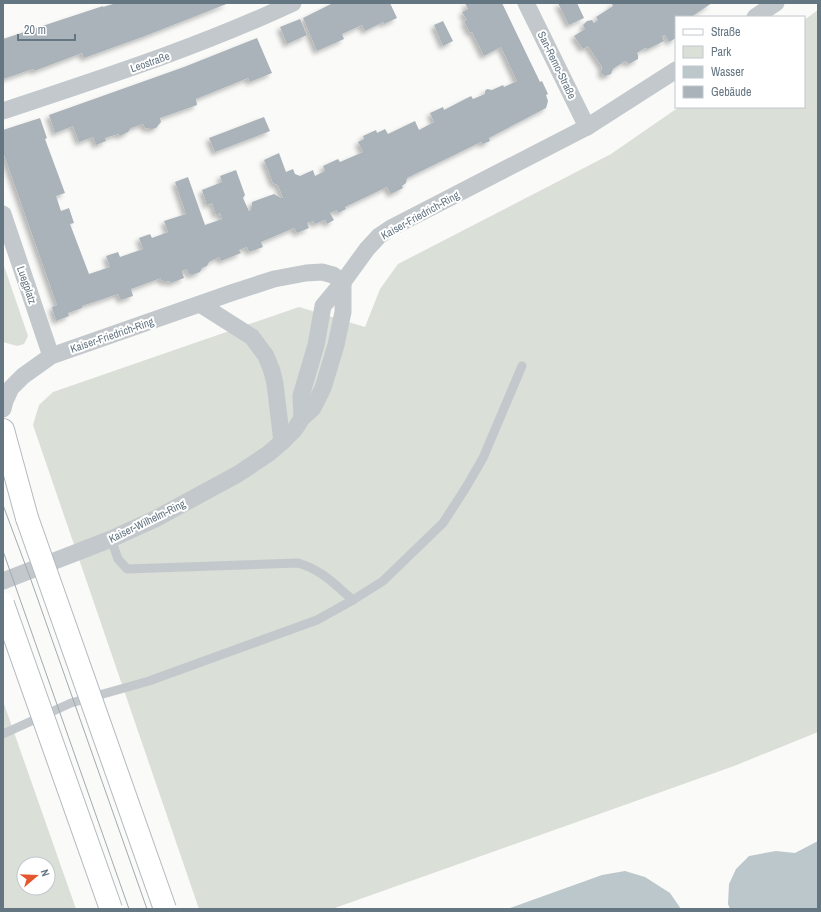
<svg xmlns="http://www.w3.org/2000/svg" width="821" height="912" viewBox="0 0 821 912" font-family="'Archivo Narrow',sans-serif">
	<defs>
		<filter id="shadow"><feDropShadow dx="-3.5" dy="3.5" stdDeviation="2" flood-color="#0004"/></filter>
	</defs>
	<rect width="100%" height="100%" fill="#fafaf8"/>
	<g fill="#dadfd7" fill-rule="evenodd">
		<path d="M818 10V732L734 766 332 909H199L33 425 39 405 53 392 299 307 365 327 380 289 398 264 611 154 679 107H804V20Z"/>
		<path d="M3 263 28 336 24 344 17 346 3 342Z"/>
		<path d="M3 701 76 909H3ZM24 864H48V888H24Z"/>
	</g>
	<g fill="#bbc7cb">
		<path d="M818 841V909H730L728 904 729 884 736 869 749 856 776 851 795 853Z"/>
		<path d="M625 871 645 877 670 893 681 909H507L602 875Z"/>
	</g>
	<g fill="#aab3b9" filter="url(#shadow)">
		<path d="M112 3H229L145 36 84 58 82 53 34 71 33 69 3 79V39L103 6V7L113 4Z"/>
		<path d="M333 3H390L397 18 384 24 383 22 365 31 362 25 342 34 344 39 317 51 303 18Z"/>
		<path d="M465 3H502L540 82 542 81 548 94 546 95 548 101 546 108 489 138 490 141 483 144 481 142 407 178 406 183 402 186 403 188 391 194 387 187 345 207 346 209 338 213 337 210 330 213 334 220 327 224 325 220 315 224 313 221 307 223 309 228 297 233 294 228 261 242 263 247 249 252 247 247 239 250 241 253 221 261 219 257 209 262 207 266 202 268 200 272 192 275 188 273 187 269 182 271 184 278 171 283 169 281 165 282 161 280V278L131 289 133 296 121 300 118 294 82 306V308L68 313 69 316 56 321 52 307 57 305 3 152V130L40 118 47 138 45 139 65 193 56 196 61 211 69 208 74 223 70 224 89 274 110 267 106 256 118 252 120 257 143 249 139 238 150 234 152 238 168 232 164 221 186 214 175 182 188 177 205 225 222 219 220 213 216 215 212 203 207 205 202 190 222 182 220 176 236 170 245 195 243 198 249 211 251 210 252 202 274 194 281 198H283L278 185 273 183 264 160 279 153 286 172 293 169 295 174 300 176 313 170 315 176 325 171 323 166 338 159 340 162 363 152 358 142 364 139 363 136 376 130 377 133 385 129 388 134 415 121 419 130 434 122 430 113 443 107 444 110 471 96 473 99 485 94V91L487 89 492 90 503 85 504 87 517 81 501 47 484 56 472 32 470 33 464 21 467 20 462 12 468 9Z"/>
		<path d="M558 3H577L584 18 569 25Z"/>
		<path d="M611 3H712L691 17H676V38L669 42 665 35 662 36 664 41 648 49 645 48 637 53 638 55V59L629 64 625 61 613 69 611 74 605 76 601 73 602 67 588 46 583 49 574 36 585 29 583 25 587 21 592 20 594 23 598 20 596 17 613 6Z"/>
		<path d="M300 19 307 35 287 44 280 27Z"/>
		<path d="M443 21 453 41 443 46 434 25Z"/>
		<path d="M257 38 272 73 250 82 248 78 196 99 197 105 160 118 161 122 156 128 152 129 145 128 143 124 131 128 128 132 120 136 118 134 105 138 106 141 96 145 93 137 79 142 73 126 55 133 49 115 184 67Z"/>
		<path d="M264 117 270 131 215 152 209 138Z"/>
	</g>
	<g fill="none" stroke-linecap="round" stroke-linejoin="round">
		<g stroke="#b3babf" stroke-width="24">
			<path id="secondary" d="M3 430 27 518"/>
		</g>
		<g stroke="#c3c8cc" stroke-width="9">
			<path d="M111 539 118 559 127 569 298 563C322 570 334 584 353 600"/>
			<path d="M3 734 71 703 149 681 317 620 353 600 383 581 443 523 465 489 483 458 522 366"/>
		</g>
		<g stroke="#c3c8cc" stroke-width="17">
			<path d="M526 3 587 127"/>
			<path d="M755 17 776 3"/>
			<path d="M3 111C102 78 199 47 293 3"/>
			<path d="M3 214 51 356"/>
			<path d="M200 304 252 337 266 356 272 371 275 384 282 442"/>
			<path d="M3 409 5 401 11 388 23 376 51 356 231 293 274 279 306 273 322 272 333 275 343 282"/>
			<path d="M302 418 301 396 316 345 323 306 343 282 367 249 379 236 391 228 587 127 676 70"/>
			<path d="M3 581 111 539 155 519 238 474 268 454 282 442 295 429 302 418 313 408 323 388 336 345 343 312V282"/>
		</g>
		<use href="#secondary" stroke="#fff" stroke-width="22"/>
		<g stroke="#a2aab0" stroke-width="1">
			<path d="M3 505 31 580 147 909"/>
			<path d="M3 551 129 909"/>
		</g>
		<g stroke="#b3babf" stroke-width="24" stroke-linecap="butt">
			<g id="secondary-bridge">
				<path d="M27 518 165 909"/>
				<path d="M3 604 111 909"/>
			</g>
		</g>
		<use href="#secondary-bridge" stroke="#fff" stroke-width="22"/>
	</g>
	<g text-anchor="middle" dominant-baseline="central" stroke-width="4" stroke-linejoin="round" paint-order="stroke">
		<g font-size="11" fill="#657683" stroke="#fff">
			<text transform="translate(150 62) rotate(-19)">Leostraße</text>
			<text transform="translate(557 65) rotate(64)">San-Remo-Straße</text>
			<text transform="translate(420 215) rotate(-29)">Kaiser-Friedrich-Ring</text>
			<text transform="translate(27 285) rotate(71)">Luegplatz</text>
			<text transform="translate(112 335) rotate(-19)">Kaiser-Friedrich-Ring</text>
			<text transform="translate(147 521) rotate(-26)">Kaiser-Wilhelm-Ring</text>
		</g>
	</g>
	<rect width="821" height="912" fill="none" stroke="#657683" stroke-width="8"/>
	<rect x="675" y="16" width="130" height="92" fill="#ffffff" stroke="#c1c8cd"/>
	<rect x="683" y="29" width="20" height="6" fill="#ffffff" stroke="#c1c8cd"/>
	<text x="711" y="36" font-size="12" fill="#657683">Straße</text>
	<rect x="683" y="46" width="20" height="12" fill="#dadfd7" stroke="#c1c8cd"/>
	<text x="711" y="56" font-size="12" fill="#657683">Park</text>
	<rect x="683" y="66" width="20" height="12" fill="#bbc7cb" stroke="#c1c8cd"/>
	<text x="711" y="76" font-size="12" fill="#657683">Wasser</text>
	<rect x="683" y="86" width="20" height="12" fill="#aab3b9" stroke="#c1c8cd"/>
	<text x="711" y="96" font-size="12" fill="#657683">Gebäude</text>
	<g transform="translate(36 876) rotate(71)"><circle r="19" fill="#ffffff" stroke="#c1c8cd"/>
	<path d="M0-3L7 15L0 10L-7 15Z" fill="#e4572e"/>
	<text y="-6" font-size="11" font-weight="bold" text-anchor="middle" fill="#657683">N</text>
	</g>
	<path d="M18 34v6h57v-6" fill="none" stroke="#657683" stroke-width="2"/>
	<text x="24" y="34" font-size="12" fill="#657683" stroke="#ffffff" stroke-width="3" paint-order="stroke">20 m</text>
</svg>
